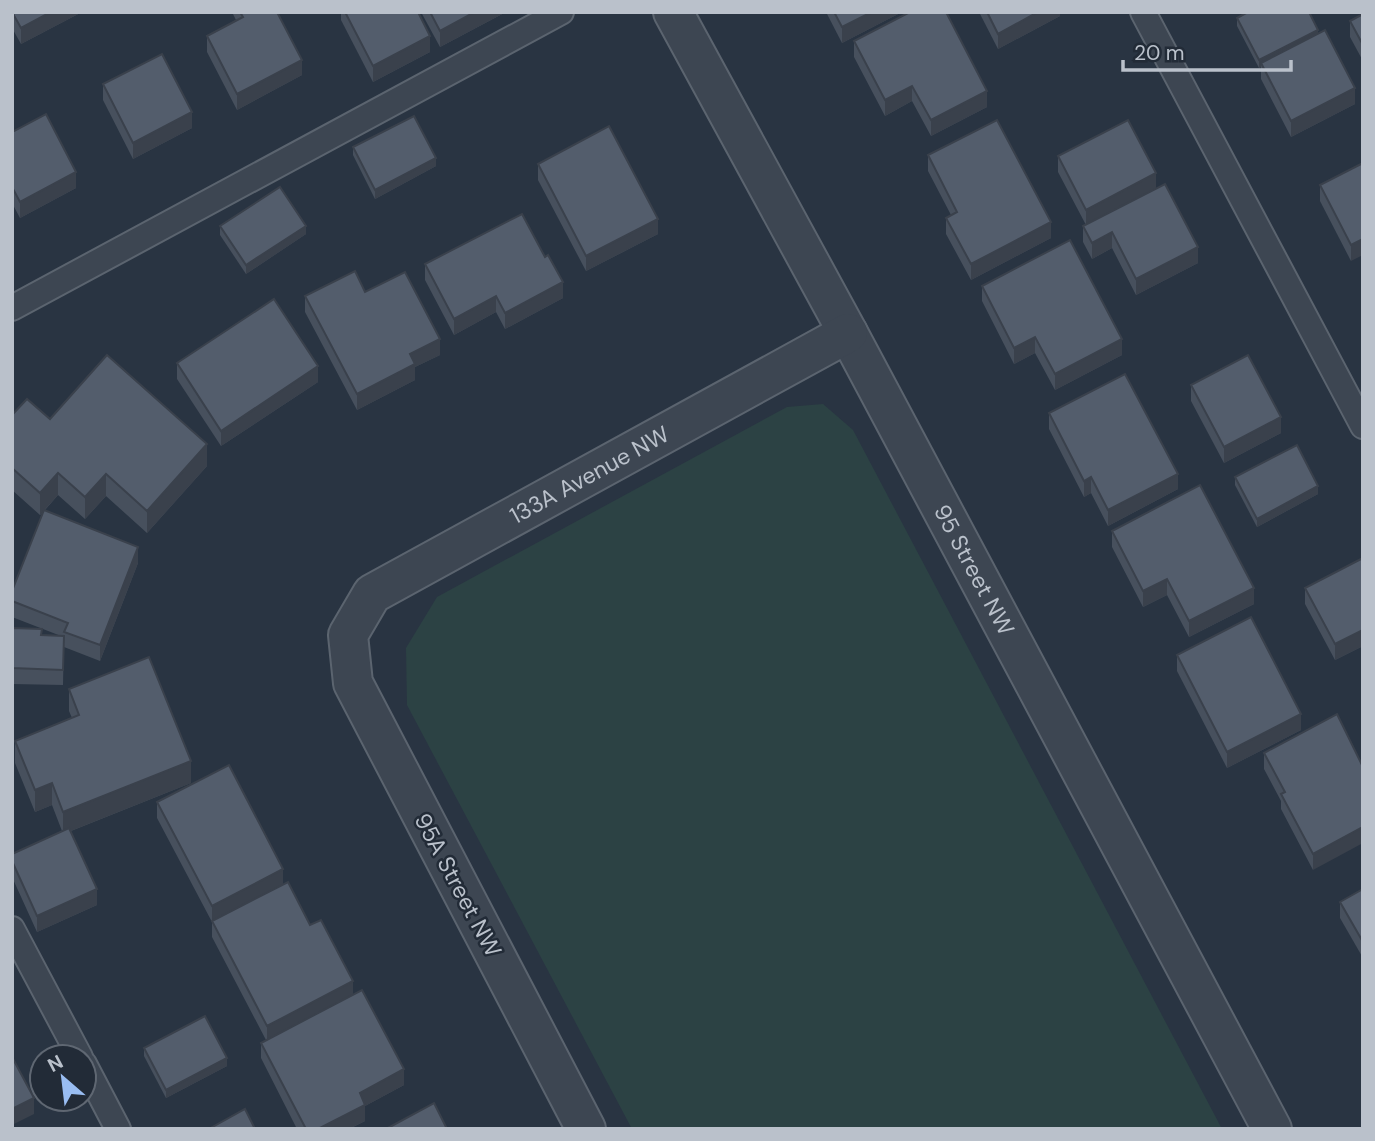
<svg xmlns="http://www.w3.org/2000/svg" width="1375" height="1141" viewBox="0 0 1375 1141" font-family="'DM Sans',sans-serif">
	<rect width="100%" height="100%" fill="#293442"/>
	<path fill="#2c4244" d="M823 404 853 430 1222 1129H632L407 705 406 648 437 597 787 407Z"/>
	<g fill="none" stroke-linecap="round" stroke-linejoin="round">
		<g stroke="#5b646f" stroke-width="28">
			<g id="service">
				<path d="M1143 12 1363 426"/>
				<path d="M12 308 561 12"/>
				<path d="M12 929 80 1057"/>
				<path d="M84 1064 118 1129"/>
			</g>
		</g>
		<g stroke="#5b646f" stroke-width="42">
			<g id="minor">
				<path id="s1" d="M673 12 848 333 1272 1129"/>
				<path id="s2" d="M586 1129 353 683 348 635 372 594 848 333"/>
			</g>
		</g>
		<use href="#service" stroke="#3d4652" stroke-width="24"/>
		<use href="#minor" stroke="#3d4652" stroke-width="38"/>
	</g>
	<g fill="#47505d">
		<path d="M12 12H82L21 44 12 28Z"/>
		<path d="M232 12H277L302 75 237 110 207 52V36L236 20Z"/>
		<path d="M341 12H418L430 52 373 82 341 20Z"/>
		<path d="M421 12H506L440 47Z"/>
		<path d="M826 12H902L842 43Z"/>
		<path d="M979 12H1060V16L998 49Z"/>
		<path d="M1363 14V61L1350 37V21Z"/>
		<path d="M1237 18 1318 34 1355 104 1291 137 1261 79V67L1259 68 1237 26Z"/>
		<path d="M854 41 987 107 931 136 912 101 885 116 854 57Z"/>
		<path d="M103 84 192 128 133 159 103 100Z"/>
		<path d="M12 132 76 188 20 218 12 203Z"/>
		<path d="M353 147 436 166 375 199 353 155Z"/>
		<path d="M928 155 1051 238 971 280 946 234V218L951 215 928 171Z"/>
		<path d="M1058 156 1156 189 1198 263 1136 295 1112 248 1092 259 1083 242V226L1086 225 1058 172Z"/>
		<path d="M1363 163 1351 261 1320 201V185Z"/>
		<path d="M538 164 658 234 586 271 538 180Z"/>
		<path d="M220 226 306 234 246 274 220 235Z"/>
		<path d="M425 264 563 298 505 329 496 312 454 335 425 280Z"/>
		<path d="M982 286 1122 355 1055 390 1035 353 1014 364 982 301Z"/>
		<path d="M365 292 440 355 415 367V380L357 410 305 312V296Z"/>
		<path d="M177 363 318 382 221 446 177 379Z"/>
		<path d="M1191 385 1281 433 1224 463 1191 401Z"/>
		<path d="M1049 413 1178 489 1108 526 1091 493 1084 497 1049 429Z"/>
		<path d="M12 415 50 419 207 466 147 533 106 496 85 519 58 495 45 510 138 563 100 661 64 647V637L63 685 12 684V628L42 635 61 636 12 617V591L43 512 40 515 12 490Z"/>
		<path d="M1235 477 1318 494 1257 527 1235 485Z"/>
		<path d="M1112 531 1254 604 1189 637 1167 595 1143 607 1112 547Z"/>
		<path d="M1363 558V646L1335 660 1305 604V588Z"/>
		<path d="M1177 655 1301 730 1227 768 1177 671Z"/>
		<path d="M69 689 191 783 71 831 97 905 37 932 12 877V854L62 831 52 805 35 812 15 763V741L72 718 69 711Z"/>
		<path d="M1337 714 1313 870 1281 809V801L1264 769V753Z"/>
		<path d="M157 802 283 885 310 925 353 995 404 1085 365 1106V1121L349 1129H297L261 1058V1043L266 1040 212 937V921L257 898 212 922 157 818Z"/>
		<path d="M1363 889V958L1340 918V902Z"/>
		<path d="M144 1048 227 1066 166 1098 144 1056Z"/>
	</g>
	<g fill="#3a414c">
		<path d="M51 12H82L21 44V28Z"/>
		<path d="M475 12H506L440 47V31Z"/>
		<path d="M872 12H902L842 43V27Z"/>
		<path d="M1038 12H1060V16L998 49V34Z"/>
		<path d="M1318 30V38L1261 63V67L1259 68V60Z"/>
		<path d="M430 36V52L373 82V66Z"/>
		<path d="M302 60V75L237 110V94Z"/>
		<path d="M13 69V85H12V70Z"/>
		<path d="M912 86V101L885 116V100Z"/>
		<path d="M1355 88V104L1291 137V121Z"/>
		<path d="M987 91V107L931 136V120Z"/>
		<path d="M192 112V128L133 159V143Z"/>
		<path d="M436 158V166L375 199V190Z"/>
		<path d="M76 172V188L20 218V202Z"/>
		<path d="M1156 173V189L1086 226V210Z"/>
		<path d="M658 219V234L586 271V256Z"/>
		<path d="M1051 222V238L971 280V264Z"/>
		<path d="M306 226V234L246 274V265Z"/>
		<path d="M1112 232V248L1092 259V243Z"/>
		<path d="M1363 239V255L1351 261V245Z"/>
		<path d="M1198 247V263L1136 295V279Z"/>
		<path d="M563 282V298L505 329V313Z"/>
		<path d="M496 296V312L454 335V319Z"/>
		<path d="M1035 337V353L1014 364V348Z"/>
		<path d="M440 339V355L415 367V380L357 410V394L410 354Z"/>
		<path d="M1122 339V355L1055 390V374Z"/>
		<path d="M318 366V382L221 446V431Z"/>
		<path d="M1281 417V433L1224 463V447Z"/>
		<path d="M207 444V466L147 533V511Z"/>
		<path d="M58 473V495L40 515V493Z"/>
		<path d="M106 474V496L85 519V497Z"/>
		<path d="M1178 474V489L1108 526V510Z"/>
		<path d="M1091 477V493L1084 497V481Z"/>
		<path d="M1318 486V494L1257 527V519Z"/>
		<path d="M138 547V563L100 661V645Z"/>
		<path d="M1167 579V595L1143 607V591Z"/>
		<path d="M1254 588V604L1189 637V621Z"/>
		<path d="M1363 630V646L1335 660V644Z"/>
		<path d="M1301 714V730L1227 768V752Z"/>
		<path d="M191 761V783L63 834V812Z"/>
		<path d="M52 783V805L35 812V790Z"/>
		<path d="M1363 827V843L1313 870V854Z"/>
		<path d="M283 869V885L212 922V906Z"/>
		<path d="M97 889V905L37 932V916Z"/>
		<path d="M353 981V997L267 1041V1026Z"/>
		<path d="M227 1058V1066L166 1098V1090Z"/>
		<path d="M404 1069V1085L365 1106V1121L349 1129H318L360 1093Z"/>
		<path d="M34 1098V1114L12 1125V1109Z"/>
	</g>
	<g fill="#535d6c" stroke="#3a414c" stroke-width="2">
		<path d="M12 12H51L21 28Z"/>
		<path d="M240 12H277L302 60 237 94 207 36 243 17Z"/>
		<path d="M345 12H418L430 36 373 66Z"/>
		<path d="M430 12H475L440 31Z"/>
		<path d="M834 12H872L842 27Z"/>
		<path d="M910 12H946L987 91 931 120 912 86 885 100 854 41Z"/>
		<path d="M987 12H1038L998 34Z"/>
		<path d="M1248 12H1309L1318 30 1259 60 1237 18Z"/>
		<path d="M1363 14V45L1350 21Z"/>
		<path d="M1325 30 1355 88 1291 121 1261 63Z"/>
		<path d="M162 54 192 112 133 143 103 84Z"/>
		<path d="M46 114 76 172 20 202 12 187V132Z"/>
		<path d="M414 116 436 158 375 190 353 147Z"/>
		<path d="M997 120 1051 222 971 264 946 218 957 212 928 155Z"/>
		<path d="M1128 120 1156 173 1086 210 1058 156Z"/>
		<path d="M609 126 658 219 586 256 538 164Z"/>
		<path d="M1363 163V239L1351 245 1320 185Z"/>
		<path d="M1165 184 1198 247 1136 279 1112 232 1092 243 1083 226Z"/>
		<path d="M280 187 306 226 246 265 220 226Z"/>
		<path d="M522 214 545 257 548 255 563 282 505 313 496 296 454 319 425 264Z"/>
		<path d="M1070 240 1122 339 1055 374 1035 337 1014 348 982 286Z"/>
		<path d="M355 271 365 292 405 272 440 339 410 354 415 364 357 394 305 296Z"/>
		<path d="M274 299 318 366 221 431 177 363Z"/>
		<path d="M107 355 207 444 147 511 106 474 85 497 58 473 40 493 12 468V415L27 399 50 419Z"/>
		<path d="M1248 355 1281 417 1224 447 1191 385Z"/>
		<path d="M1125 374 1178 474 1108 510 1091 477 1084 481 1049 413Z"/>
		<path d="M1297 445 1318 486 1257 519 1235 477Z"/>
		<path d="M1200 485 1254 588 1189 621 1167 579 1143 591 1112 531Z"/>
		<path d="M44 510 138 547 100 645 64 632 68 623 12 601V591Z"/>
		<path d="M1363 558V630L1335 644 1305 588Z"/>
		<path d="M1251 617 1301 714 1227 752 1177 655Z"/>
		<path d="M12 628 42 629 41 635 64 636 63 670 12 668Z"/>
		<path d="M149 657 191 761 63 812 52 783 35 790 15 741 79 715 69 689Z"/>
		<path d="M1337 714 1363 767V827L1313 854 1281 794 1285 792 1264 753Z"/>
		<path d="M229 765 283 869 212 906 157 802Z"/>
		<path d="M69 828 97 889 37 916 12 861V854Z"/>
		<path d="M288 882 310 925 321 920 353 981 267 1026 212 921Z"/>
		<path d="M1363 889V942L1340 902Z"/>
		<path d="M362 990 404 1069 360 1093 365 1105 318 1129H306L261 1043Z"/>
		<path d="M205 1016 227 1058 166 1090 144 1048Z"/>
		<path d="M12 1057 34 1098 12 1109Z"/>
		<path d="M434 1103 447 1129H386Z"/>
		<path d="M245 1109 255 1129H209Z"/>
	</g>
	<g text-anchor="middle" dominant-baseline="central" stroke-width="5" stroke-linejoin="round" paint-order="stroke">
		<g font-size="23" fill="#bac1cb" stroke="#222b37">
			<text stroke="none"><textPath href="#s2" startOffset="847">133A Avenue NW</textPath></text>
			<text stroke="none"><textPath href="#s1" startOffset="634">95 Street NW</textPath></text>
			<text transform="translate(458 885) rotate(62)">95A Street NW</text>
		</g>
	</g>
	<rect width="1375" height="1141" fill="none" stroke="#bac1cb" stroke-width="28"/>
	<g transform="translate(63 1078) rotate(332)"><circle r="33" fill="#222b37" stroke="#5f6772" stroke-width="2"/>
	<path d="M0-5L12 26L0 18L-12 26Z" fill="#99bdf2"/>
	<text y="-10" font-size="19" font-weight="bold" text-anchor="middle" fill="#bac1cb">N</text>
	</g>
	<path d="M1123 60v10h168v-10" fill="none" stroke="#bac1cb" stroke-width="3.5"/>
	<text x="1134" y="60" font-size="21" fill="#bac1cb" stroke="#222b37" stroke-width="5" paint-order="stroke">20 m</text>
</svg>
